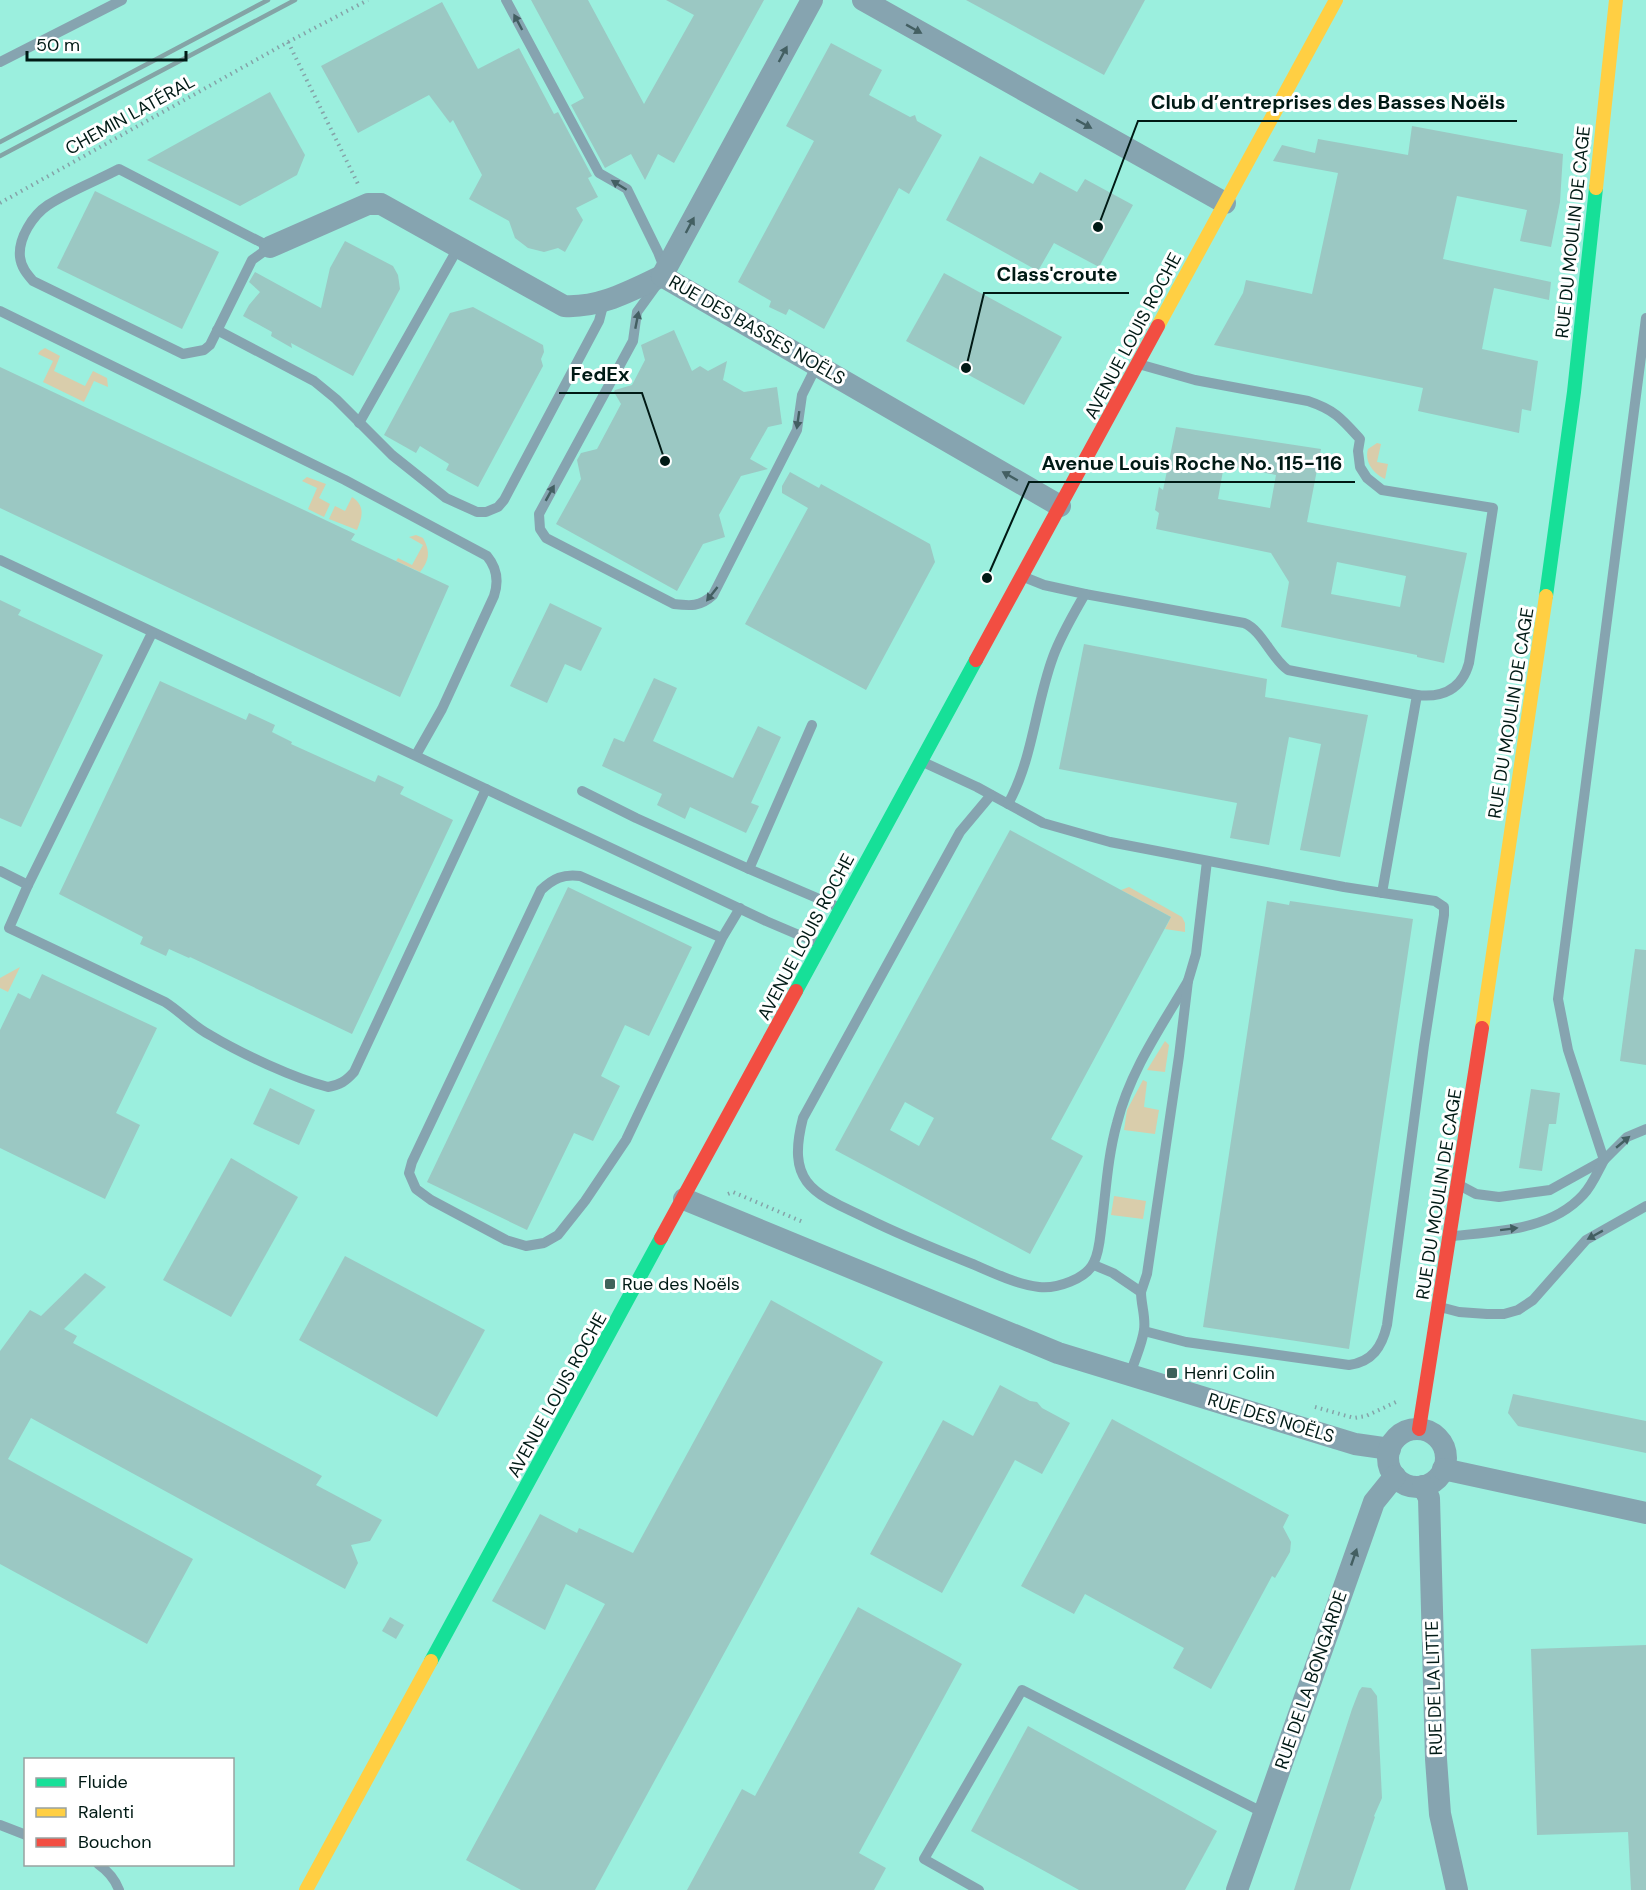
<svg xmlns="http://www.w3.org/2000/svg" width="1646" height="1890" viewBox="0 0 1646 1890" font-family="'DM Sans',sans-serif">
	<rect width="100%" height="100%" fill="#b2e7dc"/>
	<path fill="#9befde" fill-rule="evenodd" d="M0 0H1646V1890H0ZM26 1760H232V1864H26Z"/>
	<g fill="#d9cdab">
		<path d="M45 348 60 356 54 371 85 386 93 371 107 378 108 387 94 381 84 402 43 382 53 361 38 354 40 351Z"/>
		<path d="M1377 443 1381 444 1377 462 1388 464 1385 479C1374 474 1364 462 1368 449Z"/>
		<path d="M307 477 326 484 319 498 330 504 324 517 308 509 317 488 302 481Z"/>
		<path d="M352 497C366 506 362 518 357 530L329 519 335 506 345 511Z"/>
		<path d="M416 535 423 538C431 552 429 561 420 572L396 561 398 558 412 565 423 545 409 537Z"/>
		<path d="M1129 887 1182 917 1185 923V932L1165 929 1171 917 1121 890Z"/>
		<path d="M20 967 8 992 0 988V978Z"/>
		<path d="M1165 1041 1169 1045 1165 1072 1147 1070Z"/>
		<path d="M1143 1080 1147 1082 1144 1107 1159 1110 1155 1134 1124 1130 1127 1110Z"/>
		<path d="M1114 1196 1146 1201 1143 1219 1111 1215Z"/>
	</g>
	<g fill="#9bc8c3" fill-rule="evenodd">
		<path d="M531 0H588L644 104 694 15 666 0H764L674 163 658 154 645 180 631 154 605 168 571 105 584 98Z"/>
		<path d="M966 0H1145L1104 75Z"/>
		<path d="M442 2 478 69 519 48 554 114 558 112 592 176 588 178 598 197 576 208 583 220 565 252 558 248 544 252 528 248 515 238 509 221 469 199 482 175 453 120 450 123 429 95 358 133 321 66Z"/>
		<path d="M831 43 882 70 869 95 910 117 915 115 917 121 942 135 909 194 899 188 824 329 789 309 786 315 769 307 771 301 738 282 814 141 786 126Z"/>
		<path d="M270 92 305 155 297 175 240 206 147 160Z"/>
		<path d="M1412 126 1563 154 1560 202 1551 247 1520 241 1527 210 1457 196 1443 259 1551 282 1549 300 1494 288 1490 307 1482 349 1538 361 1531 411 1522 409 1519 433 1418 411 1423 388 1214 345 1243 293 1246 280 1312 294 1338 173 1273 161 1282 145 1315 153 1318 139 1408 155Z"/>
		<path d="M980 156 1033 184 1040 172 1077 192 1085 179 1133 205 1099 267 1054 243 1038 271 946 220Z"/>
		<path d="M95 191 219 252 182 329 57 268Z"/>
		<path d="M345 241 393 266 398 275 400 289 353 376 291 343 292 348 271 336 272 332 243 316 249 305 260 292 249 282 255 272 321 308 330 268Z"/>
		<path d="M944 273 1062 337 1024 405 906 341Z"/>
		<path d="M473 307 543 345 544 352 541 359 543 366 478 487 446 470 449 464 420 446 416 453 384 435 450 313Z"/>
		<path d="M674 330 692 371 700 366 708 371 727 361 723 380 744 392 777 387 782 424 768 427 750 459 768 469 741 476 719 515 725 537 703 544 677 591 556 524 581 479 577 460 581 453 597 449 621 404 614 392 615 390 632 385 645 360 641 345Z"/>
		<path d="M0 367 355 534 351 540 449 586 400 697 0 508Z"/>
		<path d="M1176 427 1321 449 1307 522 1467 553 1444 663 1417 657V655L1281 627 1289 582 1271 553 1156 529 1159 513 1155 510 1159 487 1163 490ZM1224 465 1276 475 1270 508 1218 499ZM1337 562 1406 576 1400 607 1331 594Z"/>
		<path d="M790 472 819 488 821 484 930 544 935 562 866 690 745 624 808 508 782 493V486Z"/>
		<path d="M0 600 21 610 18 615 103 655 21 827 0 818Z"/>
		<path d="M550 603 602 628 581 671 565 664 547 703 510 686Z"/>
		<path d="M1084 644 1267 679 1265 697 1368 715 1340 857 1300 850 1321 744 1289 737 1269 845 1230 838 1237 803 1059 769Z"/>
		<path d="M654 678 677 688 653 741 733 778 758 726 781 737 751 803 759 806 746 833 690 807 685 819 657 805 662 794 602 766 614 738 624 742Z"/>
		<path d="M160 681 246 720 249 713 275 725 272 732 292 742 291 744 375 782 378 775 404 787 400 794 453 820 352 1034 190 957 189 958 169 949 166 956 140 944 143 937 59 894Z"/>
		<path d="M1010 830 1171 917 1051 1139 1083 1156 1030 1254 835 1150ZM905 1102 934 1118 919 1146 890 1130Z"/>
		<path d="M568 887 692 947 649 1036 625 1025 601 1076 620 1086 593 1141 574 1133 527 1230 427 1182Z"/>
		<path d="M1267 901 1289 905 1290 901 1413 919 1349 1349 1203 1327Z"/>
		<path d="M1635 949 1646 950V1065L1620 1061Z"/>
		<path d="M42 974 157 1028 116 1113 140 1125 105 1199 0 1148V1030L18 993 30 999Z"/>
		<path d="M270 1088 315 1110 299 1145 253 1124Z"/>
		<path d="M1531 1089 1560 1093 1556 1124H1549L1542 1171 1519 1168Z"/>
		<path d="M231 1158 298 1197 231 1317 163 1280Z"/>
		<path d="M345 1256 485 1330 437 1417 299 1340Z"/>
		<path d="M85 1273 106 1287 64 1329 77 1336 73 1343 322 1476 316 1485 382 1520 370 1541 351 1545 358 1563 345 1589 31 1418 8 1459 193 1559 147 1644 0 1564V1351L30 1310 41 1316Z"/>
		<path d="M771 1300 883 1362 595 1890H521L466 1860 605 1604 566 1584 545 1630 492 1601 540 1514 577 1533 579 1528 633 1553Z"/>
		<path d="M1000 1385 1030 1401 1037 1402 1042 1408 1070 1423 1042 1474 1015 1460 942 1593 870 1554 943 1420 973 1436Z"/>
		<path d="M1513 1394 1646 1421V1453L1518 1426 1508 1413Z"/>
		<path d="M1112 1419 1289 1515 1283 1527 1291 1542 1290 1552 1275 1578 1272 1576 1211 1689 1173 1668 1184 1648 1085 1594 1074 1614 1021 1586Z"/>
		<path d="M858 1607 962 1664 859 1853 886 1868 874 1890H687L742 1789 755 1796Z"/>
		<path d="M390 1617 404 1625 396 1639 382 1631Z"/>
		<path d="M1646 1645V1890H1631L1628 1832 1537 1835 1531 1649Z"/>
		<path d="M1362 1687 1371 1688 1377 1696 1382 1798 1374 1816 1375 1817 1350 1890H1294L1352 1709 1359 1691Z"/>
		<path d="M1028 1726 1217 1831 1185 1890H1079L971 1831Z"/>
	</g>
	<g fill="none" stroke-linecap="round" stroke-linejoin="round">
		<g stroke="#85a3a8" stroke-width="4" stroke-dasharray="1.5 4.5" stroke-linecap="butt">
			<path d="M288 42 359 186"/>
			<path d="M0 203 288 42 368 0"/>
			<path d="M728 1194 733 1192 803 1222"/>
			<path d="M1315 1407 1354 1418 1366 1416 1396 1402 1397 1400"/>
		</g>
		<g stroke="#86a4b0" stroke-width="10">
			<path d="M506 0 599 173 627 189 658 252 665 270"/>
			<path d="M0 62 122 0"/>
			<path d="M119 169 270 247 252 260 210 345 204 350 183 354 33 281C27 274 21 267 20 257 18 238 33 215 48 205 70 191 96 181 119 169Z"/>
			<path d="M658 283 637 312 633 341 539 514 540 529 546 538 674 604C690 606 700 607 713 595L797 430 802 395 817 365"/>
			<path d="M0 311 345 480 487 556C497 568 499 581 494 596L442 709 416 755"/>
			<path d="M217 330 314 381 336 399 392 455 446 498 477 512H486L498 507 504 500 599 321 604 302"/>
			<path d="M359 423 458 248"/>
			<path d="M0 560 766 921 820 944"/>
			<path d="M1085 594 1244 623C1262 630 1271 658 1288 670L1417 695C1443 698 1462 689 1469 663L1493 508 1382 490 1367 478 1360 467 1358 451 1360 439C1342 419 1335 410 1308 401L1195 380 1142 365"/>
			<path d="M152 633 28 885 9 928 165 1002C181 1012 194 1027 210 1035 242 1054 293 1078 328 1087 340 1085 346 1081 354 1072L486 789"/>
			<path d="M812 725 749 869 838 907"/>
			<path d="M923 762 977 787 1043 823 1110 842 1344 887 1435 901 1444 907V915L1424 1045 1387 1325C1382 1347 1372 1362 1349 1365L1186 1342 1144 1331"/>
			<path d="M582 791 636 818 749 869"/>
			<path d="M991 795 960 832 803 1118C786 1184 813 1193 866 1218 900 1235 935 1249 970 1263 992 1272 1015 1284 1039 1287 1056 1289 1087 1279 1094 1262 1100 1250 1100 1235 1102 1222 1106 1189 1108 1155 1117 1123 1130 1071 1161 1027 1188 981"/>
			<path d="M1008 804C1033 759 1035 706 1053 657 1061 635 1073 615 1085 594L1044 585 1024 577"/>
			<path d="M0 871 28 885"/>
			<path d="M1382 893 1417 695"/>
			<path d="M722 938 580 876C563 874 554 878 541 890L412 1162 409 1173 416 1189 431 1200 506 1240 526 1246 544 1243 558 1235 585 1201 626 1140 722 938 740 908"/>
			<path d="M1461 1186 1476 1194 1499 1197 1550 1190 1604 1160 1627 1137 1646 1129"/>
			<path d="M1454 1236C1499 1231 1551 1230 1583 1195 1592 1186 1598 1171 1604 1160L1568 1050 1558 999 1646 318"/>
			<path d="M1094 1265 1113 1273 1141 1292C1141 1305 1146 1317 1144 1330 1142 1345 1134 1361 1130 1375"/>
			<path d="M1141 1292 1147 1274 1179 1056 1188 981 1196 954 1207 861"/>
			<path d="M1440 1307 1459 1312 1487 1314H1504L1518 1310 1533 1300 1586 1240 1646 1206"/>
			<path d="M0 1825 26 1835"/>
			<path d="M98 1864C108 1871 115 1879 119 1890"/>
			<path d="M979 1890 924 1859 1022 1690 1264 1813"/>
		</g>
		<g stroke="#86a4b0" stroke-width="22">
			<path d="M863 0 1225 203"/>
			<path d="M270 247 368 204H381L564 306C600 308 630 291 662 276"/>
			<path d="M662 276 1060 506"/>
			<path d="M662 276 812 0"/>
			<path d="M684 1199 1058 1353 1355 1444 1390 1449"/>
			<circle cx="1417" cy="1458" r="29"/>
			<path d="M1443 1469 1646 1513"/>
			<path d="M1423 1486 1429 1498 1436 1759 1440 1814 1457 1890"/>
			<path d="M1237 1890 1374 1502 1395 1476"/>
		</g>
		<g stroke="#16e098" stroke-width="14">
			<path d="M1546 596 1574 392 1596 188"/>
			<path d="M796 991 976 660"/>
			<path d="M431 1661 661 1238"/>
		</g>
		<g stroke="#ffcf43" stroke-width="14">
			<path d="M1596 188 1616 0"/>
			<path d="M1158 326 1336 0"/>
			<path d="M1482 1028 1546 596"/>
			<path d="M306 1890 431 1661"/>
		</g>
		<g stroke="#f24e42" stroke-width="14">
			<path d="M976 660 1158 326"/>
			<path d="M661 1238 796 991"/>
			<path d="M1419 1429 1482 1028"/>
		</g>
		<g stroke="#84a4a6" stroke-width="4.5">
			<path d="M0 142 268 0"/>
			<path d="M0 156 295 0"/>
		</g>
	</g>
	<defs><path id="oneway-solid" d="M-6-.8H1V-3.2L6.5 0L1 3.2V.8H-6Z" transform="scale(1.5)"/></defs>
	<g fill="#435f62">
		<use href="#oneway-solid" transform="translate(518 22) rotate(-118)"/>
		<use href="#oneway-solid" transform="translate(914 29) rotate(29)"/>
		<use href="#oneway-solid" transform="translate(783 54) rotate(-62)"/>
		<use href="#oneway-solid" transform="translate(1084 124) rotate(29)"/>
		<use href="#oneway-solid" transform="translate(619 185) rotate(-148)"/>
		<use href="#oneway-solid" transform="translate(690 225) rotate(-62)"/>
		<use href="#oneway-solid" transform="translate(637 320) rotate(-79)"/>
		<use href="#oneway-solid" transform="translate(798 420) rotate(98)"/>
		<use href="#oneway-solid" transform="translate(1010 476) rotate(-150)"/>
		<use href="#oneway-solid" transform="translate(550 493) rotate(-61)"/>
		<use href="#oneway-solid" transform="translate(712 594) rotate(128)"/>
		<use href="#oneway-solid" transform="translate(1623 1142) rotate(-40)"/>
		<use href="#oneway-solid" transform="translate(1509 1229) rotate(-7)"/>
		<use href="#oneway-solid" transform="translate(1595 1235) rotate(151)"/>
		<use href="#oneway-solid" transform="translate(1354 1557) rotate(-71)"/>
	</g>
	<g fill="#3e625b" stroke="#fff" stroke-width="2">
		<rect x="604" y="1278" width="12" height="12" rx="3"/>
		<rect x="1166" y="1367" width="12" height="12" rx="3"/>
	</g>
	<g text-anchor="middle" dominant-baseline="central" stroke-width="6" stroke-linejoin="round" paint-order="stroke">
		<g font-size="18" fill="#001a15" stroke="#fff">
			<text transform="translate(130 115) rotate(-29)">CHEMIN LATÉRAL</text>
			<text transform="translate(1573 232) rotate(-84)">RUE DU MOULIN DE CAGE</text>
			<text transform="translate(757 330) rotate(30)">RUE DES BASSES NOËLS</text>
			<text transform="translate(1133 336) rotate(-62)">AVENUE LOUIS ROCHE</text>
			<text transform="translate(1511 713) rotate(-81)">RUE DU MOULIN DE CAGE</text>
			<text transform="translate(806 937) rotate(-62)">AVENUE LOUIS ROCHE</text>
			<text transform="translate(1439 1194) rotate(-81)">RUE DU MOULIN DE CAGE</text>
			<text transform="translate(557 1395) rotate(-61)">AVENUE LOUIS ROCHE</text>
			<text transform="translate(1271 1418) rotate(17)">RUE DES NOËLS</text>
			<text transform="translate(1311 1680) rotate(-71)">RUE DE LA BONGARDE</text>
			<text transform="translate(1434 1688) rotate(-92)">RUE DE LA LITTE</text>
		</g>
		<g font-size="18" fill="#001a15" stroke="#fff" text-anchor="start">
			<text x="622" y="1284">Rue des Noëls</text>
			<text x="1184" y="1373">Henri Colin</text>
		</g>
	</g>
	<path fill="none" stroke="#001a15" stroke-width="2" d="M1098 227L1138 121H1517M966 368L984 293H1129M665 461L642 393H559M987 578L1029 482H1355"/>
	<g fill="#001a15" stroke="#fff" stroke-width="2">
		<circle cx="1098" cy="227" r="6"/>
		<circle cx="966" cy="368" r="6"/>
		<circle cx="665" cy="461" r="6"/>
		<circle cx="987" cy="578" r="6"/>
	</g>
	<g font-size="20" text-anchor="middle" font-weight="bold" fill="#001a15" stroke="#fff" stroke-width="6" stroke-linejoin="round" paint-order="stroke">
		<text x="1328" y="109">Club d’entreprises des Basses Noëls</text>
		<text x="1057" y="281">Class'croute</text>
		<text x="600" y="381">FedEx</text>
		<text x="1192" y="470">Avenue Louis Roche No. 115-116</text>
	</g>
	<rect x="24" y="1758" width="210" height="108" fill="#ffffff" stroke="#99a3a1" stroke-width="1.5"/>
	<rect x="36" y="1778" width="30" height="9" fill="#16e098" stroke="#99a3a1" stroke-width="1.5"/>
	<text x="78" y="1788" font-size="18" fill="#001a15">Fluide</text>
	<rect x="36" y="1808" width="30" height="9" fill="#ffcf43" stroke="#99a3a1" stroke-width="1.5"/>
	<text x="78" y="1818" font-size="18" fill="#001a15">Ralenti</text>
	<rect x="36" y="1838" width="30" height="9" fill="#f24e42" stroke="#99a3a1" stroke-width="1.5"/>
	<text x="78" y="1848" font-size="18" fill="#001a15">Bouchon</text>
	<path d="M27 51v9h159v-9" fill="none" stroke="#001a15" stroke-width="3"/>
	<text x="36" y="51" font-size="18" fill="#001a15" stroke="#ffffff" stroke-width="4.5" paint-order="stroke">50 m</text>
</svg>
